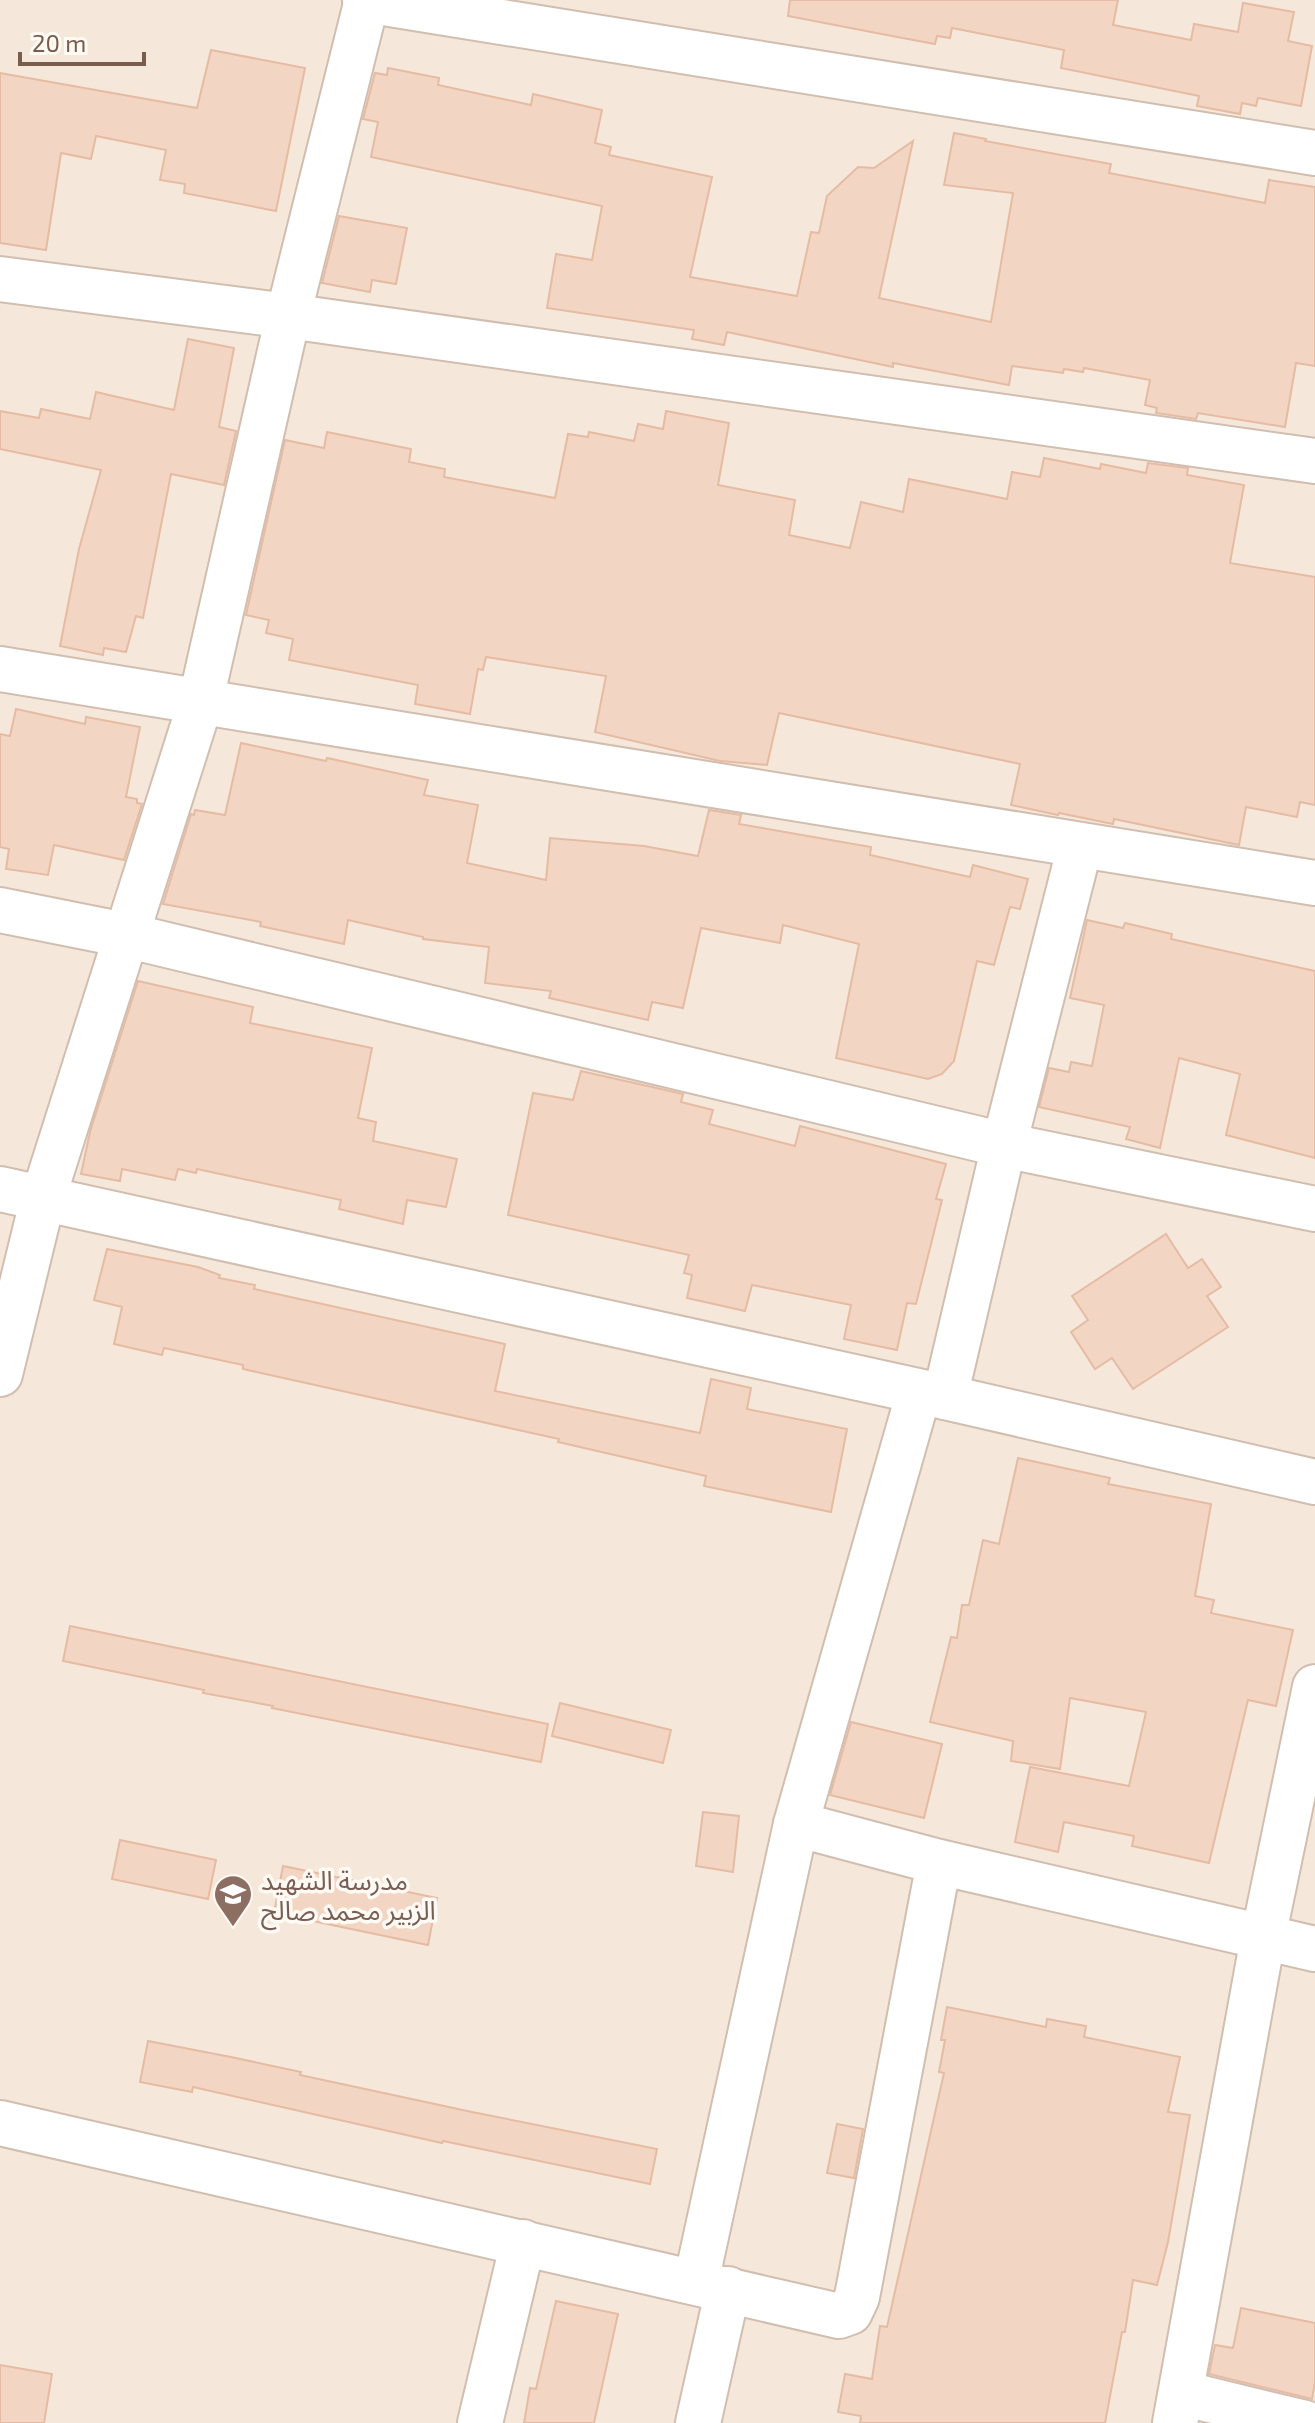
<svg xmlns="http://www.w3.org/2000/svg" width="1315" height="2423" viewBox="0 0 1315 2423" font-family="'Exo 2','Noto Sans Arabic',sans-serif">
	<rect width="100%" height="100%" fill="#fdf6ec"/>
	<rect fill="#f5e8da" x="0" y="0" width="1315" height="2423"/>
	<g fill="#f3d5c3" stroke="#e6bba3" stroke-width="2">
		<path d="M790 0H1118L1113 25 1191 40 1194 24 1238 32 1243 3 1294 12 1288 41 1312 46 1301 106 1258 98 1256 106 1242 103 1240 114 1197 106 1199 96 1061 68 1064 50 952 28 950 38 937 36 935 44 892 36 788 16Z"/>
		<path d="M211 50 305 68 276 211 184 193 185 184 160 180 166 150 96 136 91 159 61 153 46 250 0 243V73L197 108Z"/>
		<path d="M388 68 439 78 438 85 531 105 533 94 602 110 595 143 611 147 609 155 712 177 690 277 797 296 811 232 819 233 827 196 858 167 874 168 913 141 879 298 991 322 1013 193 944 185 954 133 986 139 985 141 1111 164 1109 173 1265 203 1269 180 1315 187V366L1296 363 1285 427 1198 413 1196 419 1156 413 1157 408 1145 405 1150 380 1084 368 1083 372 1064 369 1063 373 1012 366 1009 385 893 363V367L727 332 724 345 692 339 694 330 547 308 556 254 592 260 602 206 371 157 378 122 363 119 375 73 387 75Z"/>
		<path d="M339 216 407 228 396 284 372 280 370 292 322 283Z"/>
		<path d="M188 339 234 348 219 427 236 431 224 485 171 474 143 618 136 616 126 652 104 648 103 655 60 646 79 549 101 470 0 449V411L39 418 41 409 90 419 96 392 174 410Z"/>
		<path d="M666 411 729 423 718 485 795 500 789 535 850 548 861 502 903 512 909 479 1007 499 1012 472 1040 477 1044 458 1100 469 1101 464 1146 473 1148 463 1188 468 1187 475 1244 485 1230 563 1315 577V805L1300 802 1297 817 1246 807 1239 845 1114 819 1113 824 1059 813 1058 815 1011 805 1020 764 779 713 767 765 720 761 595 732 606 676 486 657 483 670 478 669 470 714 415 704 418 685 289 660 293 639 266 633 269 620 246 615 285 440 324 448 327 432 411 449 409 462 445 469 444 477 555 498 568 434 588 437 589 432 634 441 638 424 663 429Z"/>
		<path d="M16 709 85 724 86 717 140 727 126 797 137 799V803L142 804 124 860 54 845 48 875 6 869 9 849 0 847V734L10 736Z"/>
		<path d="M241 743 326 761 327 758 428 780 424 795 478 805 467 863 546 880 550 838 644 846 698 856 709 810 741 815 739 824 871 847 870 855 970 877 973 865 1028 879 1020 909 1010 907 994 965 977 961 954 1061 942 1074 928 1079 836 1058 859 944 783 925 780 943 701 928 683 1008 652 1002 648 1020 549 998 551 991 485 983 489 947 423 939V937L348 920 344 944 260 926 261 922 163 904 191 814 194 815 195 810 225 815Z"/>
		<path d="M1087 920 1123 928 1125 923 1172 934 1171 939 1315 971V1158L1226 1135 1240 1074 1179 1058 1160 1148 1126 1139 1130 1127 1039 1107 1049 1068 1069 1072 1071 1062 1092 1066 1104 1005 1070 998Z"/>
		<path d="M138 981 253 1007 250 1023 372 1048 358 1118 376 1122 373 1141 457 1159 446 1207 407 1200 403 1224 339 1209 341 1200 197 1169 196 1173 178 1169 175 1180 122 1169 120 1181 81 1174 90 1132Z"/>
		<path d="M581 1071 683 1094 681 1102 713 1110 709 1124 795 1146 800 1126 946 1164 936 1199 942 1200 916 1304 907 1303 897 1350 844 1339 851 1305 752 1285 745 1311 687 1298 692 1275 684 1273 689 1255 508 1215 533 1093 573 1100Z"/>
		<path d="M1166 1234 1188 1268 1202 1259 1221 1287 1207 1296 1228 1327 1133 1389 1112 1358 1095 1369 1071 1332 1088 1320 1072 1296Z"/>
		<path d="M107 1249 198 1267 220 1275 219 1278 255 1285 254 1289 505 1344 495 1391 700 1433 711 1379 751 1388 747 1409 847 1429 831 1512 704 1486 706 1476 558 1442 559 1439 243 1369V1365L164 1348 162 1355 114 1344 122 1307 94 1300Z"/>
		<path d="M1018 1458 1110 1478 1108 1484 1211 1504 1195 1596 1214 1600 1211 1613 1293 1630 1276 1706 1248 1700 1209 1863 1132 1846 1134 1836 1064 1822 1058 1852 1015 1842 1030 1767 1129 1786 1146 1712 1070 1698 1060 1769 1011 1761 1013 1741 930 1722 951 1637 957 1638 962 1605H969L983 1540 999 1544Z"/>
		<path d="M70 1626 548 1724 541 1762 272 1708 273 1706 203 1693 204 1690 63 1661Z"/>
		<path d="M560 1703 671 1730 663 1763 552 1736Z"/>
		<path d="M851 1722 942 1744 924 1818 830 1795Z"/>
		<path d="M703 1812 739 1816 733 1872 696 1866Z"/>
		<path d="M120 1840 216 1860 208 1899 112 1879Z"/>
		<path d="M283 1866 437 1898 428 1945 274 1913Z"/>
		<path d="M947 2007 1046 2027 1047 2019 1086 2026 1084 2037 1180 2057 1168 2112 1190 2115 1168 2242 1157 2285 1133 2280 1125 2332H1122L1105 2423H860L861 2416 838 2412 845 2374 872 2379 880 2326 887 2327 944 2073 939 2072 945 2040H941Z"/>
		<path d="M148 2041 231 2057 301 2072 300 2075 472 2112 657 2149 650 2184 443 2141 442 2143 193 2087 192 2092 140 2082Z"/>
		<path d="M837 2124 863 2129 854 2178 827 2173Z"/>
		<path d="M556 2301 618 2314 594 2423H524L530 2388 536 2389Z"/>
		<path d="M1241 2308 1315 2323V2382L1312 2399 1209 2374 1215 2345 1233 2348Z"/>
		<path d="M0 2365 52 2374 44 2423H0Z"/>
	</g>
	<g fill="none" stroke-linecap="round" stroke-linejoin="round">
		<g stroke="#d1beb0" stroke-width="48">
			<g id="minor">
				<path d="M365 0 1315 153"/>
				<path d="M0 279 288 316 1315 461"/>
				<path d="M0 669 1315 883"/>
				<path d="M0 910 125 935 1004 1145 1315 1209"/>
				<path d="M0 1189 945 1397 1315 1482"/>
				<path d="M0 1374 43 1198 200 704 288 316 367 0"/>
				<path d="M945 1397 1004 1145 1080 846"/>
				<path d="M796 1824 939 1862 1315 1949"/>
				<path d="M0 2123 839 2316 850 2312 857 2297 939 1862"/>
				<path d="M696 2282 796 1824 919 1392"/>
				<path d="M1181 2393 1305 2423"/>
				<path d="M480 2423 523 2242"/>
				<path d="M698 2423 728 2289"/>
				<path d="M1175 2423 1263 1938 1315 1687"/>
			</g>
		</g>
		<use href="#minor" stroke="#fff" stroke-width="44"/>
	</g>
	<defs>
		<g id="school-pin" transform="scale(2)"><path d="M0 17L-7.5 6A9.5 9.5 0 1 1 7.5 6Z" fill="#8d6e63" stroke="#fffaf3"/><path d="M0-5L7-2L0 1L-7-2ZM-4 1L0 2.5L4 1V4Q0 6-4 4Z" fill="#fff"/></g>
	</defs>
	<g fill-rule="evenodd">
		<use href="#school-pin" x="233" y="1894"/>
	</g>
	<g text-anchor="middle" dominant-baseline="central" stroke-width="7" stroke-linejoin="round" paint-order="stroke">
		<g font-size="26" fill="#785e54" stroke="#fffaf3" text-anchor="start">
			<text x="261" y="1879">مدرسة الشهيد<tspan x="261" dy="30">الزبير محمد صالح</tspan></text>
		</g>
	</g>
	<path d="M20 52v12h124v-12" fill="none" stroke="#7a5c4d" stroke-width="4"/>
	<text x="32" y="52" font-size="24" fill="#7a5c4d" stroke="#fffaf3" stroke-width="6" paint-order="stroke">20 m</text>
</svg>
